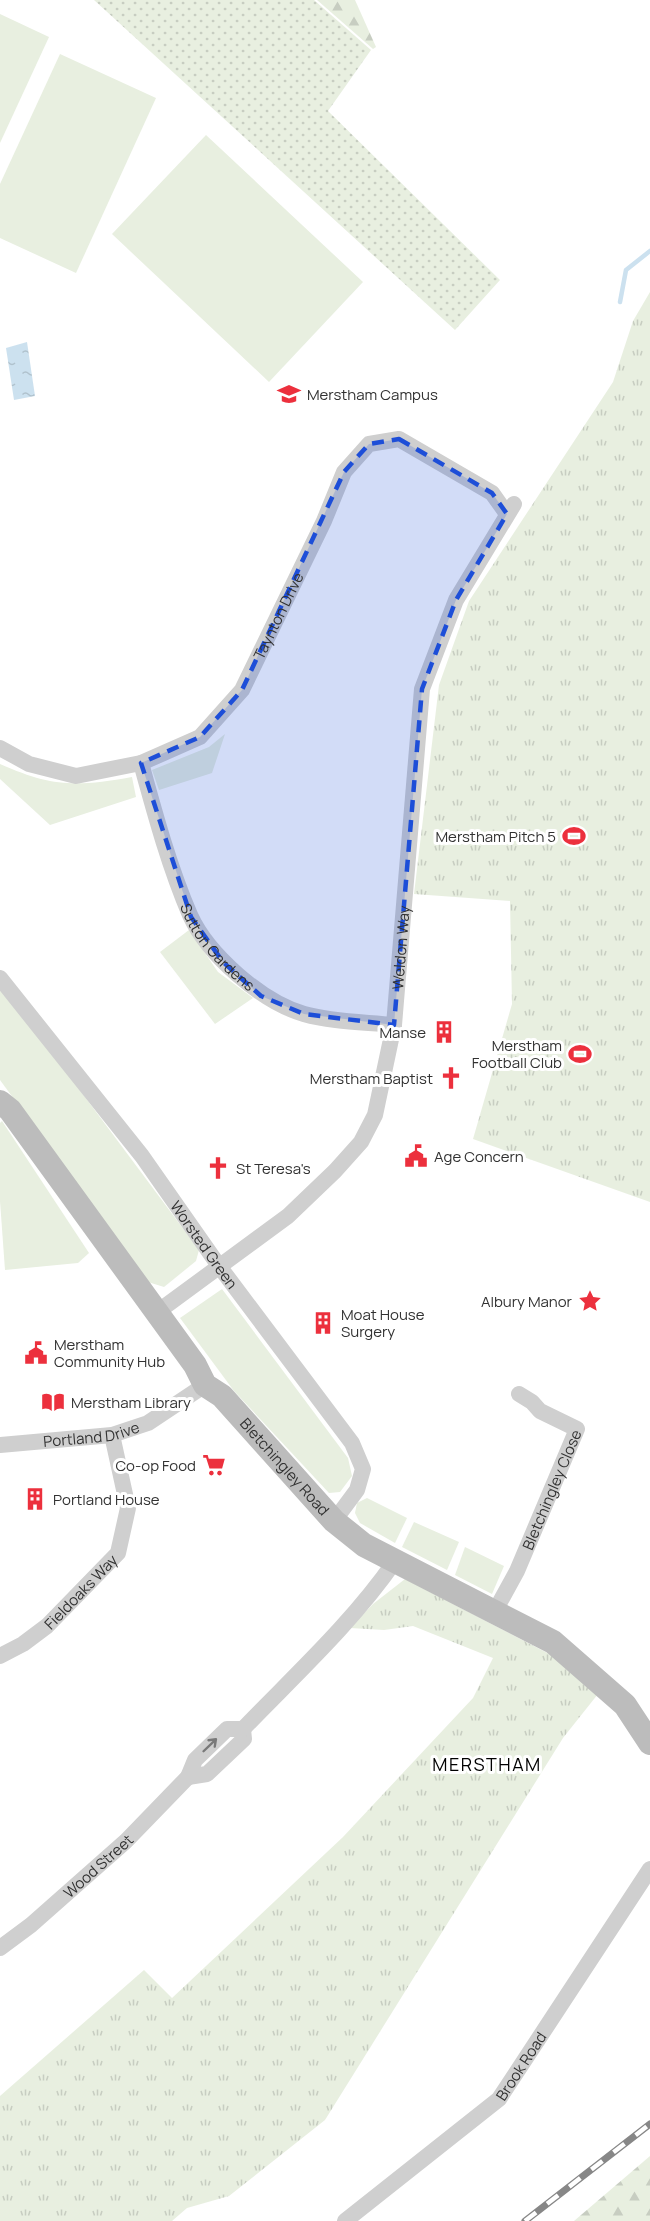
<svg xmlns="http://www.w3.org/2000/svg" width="650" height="2221" viewBox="0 0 650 2221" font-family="Manrope,sans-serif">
	<defs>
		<pattern id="forest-firs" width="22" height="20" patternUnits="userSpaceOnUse" patternTransform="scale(1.5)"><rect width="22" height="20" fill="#e8efe0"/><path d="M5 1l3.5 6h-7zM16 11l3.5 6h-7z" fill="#c7cdc1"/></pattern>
		<pattern id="park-tufts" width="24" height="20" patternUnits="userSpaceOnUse" patternTransform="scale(1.5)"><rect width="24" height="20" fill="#e8efe0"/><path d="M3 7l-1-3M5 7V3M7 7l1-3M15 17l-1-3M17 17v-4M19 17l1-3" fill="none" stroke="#c7cdc1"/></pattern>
		<pattern id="garden-dots" width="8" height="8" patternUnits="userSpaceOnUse" patternTransform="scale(1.5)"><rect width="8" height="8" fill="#e8efe0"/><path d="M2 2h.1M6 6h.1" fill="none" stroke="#c7cdc1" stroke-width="1.8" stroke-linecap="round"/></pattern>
		<pattern id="water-ripples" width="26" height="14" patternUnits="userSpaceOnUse" patternTransform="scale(1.5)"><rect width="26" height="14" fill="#cce1ef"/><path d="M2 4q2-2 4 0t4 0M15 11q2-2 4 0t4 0" fill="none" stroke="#b0c2cd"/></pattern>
	</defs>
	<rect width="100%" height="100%" fill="#fff"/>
	<g fill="#e8efe0">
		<path d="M0 14 49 37 0 143Z"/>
		<path d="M60 54 156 98 76 273 0 238V184Z"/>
		<path d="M206 135 363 282 269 382 112 234Z"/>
		<path d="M225 734 212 773 159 790 152 770 209 747Z"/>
		<path d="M0 764C52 787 76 787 132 777L136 797 50 825 0 779Z"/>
		<path d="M189 930 218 972 253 998 215 1024 160 952Z"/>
		<path d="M0 983 199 1250 196 1261 164 1287 148 1282 0 1080Z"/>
		<path d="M2 1121 89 1253 78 1263 5 1270 0 1201V1123Z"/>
		<path d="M222 1289 348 1458 352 1476 340 1492 329 1493 234 1391 180 1318Z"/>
		<path d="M367 1498 407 1518 395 1543 360 1523 355 1513 357 1503Z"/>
		<path d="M414 1522 459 1542 447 1570 402 1547Z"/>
		<path d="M465 1547 504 1566 492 1594 455 1575Z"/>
	</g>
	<g fill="url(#forest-firs)">
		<path d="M317 0H355L376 47 373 49Z"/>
		<path d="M650 2156V2221H574Z"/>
	</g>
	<g fill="url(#park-tufts)">
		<path d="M650 292V1202L473 1139 512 1004 510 901 414 894 439 685 469 601 613 382 633 321Z"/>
		<path d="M405 1579 557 1658 598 1694 563 1738 325 2120 229 2196 187 2208 172 2221H0V2096L144 1970 172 1998 343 1837 473 1698 493 1658 413 1626 384 1630 350 1628 373 1604Z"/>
	</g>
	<path fill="url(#garden-dots)" d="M94 0H314L371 50 328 111 500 280 455 330Z"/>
	<path fill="url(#water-ripples)" d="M27 342 35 396 14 400 6 348Z"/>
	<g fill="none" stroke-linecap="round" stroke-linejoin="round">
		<path stroke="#cce1ef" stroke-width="4.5" d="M620 302 626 270 650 251"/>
		<g stroke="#cfcfcf" stroke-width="16">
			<path id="s1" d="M0 748 29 764 76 776 141 763 200 737 242 690 324 521 344 472 369 444 399 439 492 493 507 514"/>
			<path id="s2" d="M141 763C155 814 169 866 190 915 208 955 262 1002 304 1014 332 1022 365 1022 394 1025"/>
			<path id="s3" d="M0 978 142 1156 219 1266 352 1443 363 1469 357 1490 334 1521"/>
			<path id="s4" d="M156 1313 288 1216 335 1171 361 1142 375 1115 394 1025 422 689 456 600 514 504"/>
			<path id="s5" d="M0 1445 112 1435 148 1423 205 1385"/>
			<path id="s6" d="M495 1611 517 1571 577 1429 540 1411 532 1402 519 1394"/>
			<path id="s7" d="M0 1656 23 1644 47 1626 118 1553 128 1508 112 1435"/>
			<path d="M188 1777 207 1774 244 1739 243 1729"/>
			<path id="s8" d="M0 1948 31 1925 126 1841 188 1777 195 1760 227 1729H243C295 1675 352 1623 395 1561"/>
			<path id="s9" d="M345 2221 499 2099 650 1869"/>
		</g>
		<path stroke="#bcbcbc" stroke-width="24" id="s10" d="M0 1102 10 1110 195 1365 205 1385 222 1396 334 1521 364 1545 553 1642 625 1705 650 1743"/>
		<g stroke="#878787" stroke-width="7">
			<path id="rail" d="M525 2221 650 2124"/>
		</g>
		<use href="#rail" stroke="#fff" stroke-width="4.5" stroke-dasharray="14" stroke-linecap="butt"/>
	</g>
	<defs><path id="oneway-shaft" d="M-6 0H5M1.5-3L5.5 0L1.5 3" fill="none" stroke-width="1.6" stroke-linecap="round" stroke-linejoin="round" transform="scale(1.5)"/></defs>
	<use stroke="#797979" href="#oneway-shaft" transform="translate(210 1745) rotate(-44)"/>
	<path fill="#1d4ed8" fill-opacity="0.2" stroke="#1d4ed8" stroke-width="4.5" stroke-dasharray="12 8" stroke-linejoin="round" d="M399 439 492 493 507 514 456 600 422 689 394 1025 304 1014 261 996 223 962 191 917 141 763 200 737 242 690 344 472 369 444Z"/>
	<defs>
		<g id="school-bare" transform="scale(1.8)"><path d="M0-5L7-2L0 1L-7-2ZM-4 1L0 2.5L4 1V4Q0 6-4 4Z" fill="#ec303d" stroke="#fff" stroke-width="2.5" paint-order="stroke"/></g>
		<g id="stadium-bare" transform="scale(1.8)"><path d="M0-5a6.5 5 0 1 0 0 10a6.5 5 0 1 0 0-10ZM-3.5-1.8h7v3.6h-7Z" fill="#ec303d" stroke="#fff" stroke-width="2.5" paint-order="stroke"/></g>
		<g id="building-bare" transform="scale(1.8)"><path d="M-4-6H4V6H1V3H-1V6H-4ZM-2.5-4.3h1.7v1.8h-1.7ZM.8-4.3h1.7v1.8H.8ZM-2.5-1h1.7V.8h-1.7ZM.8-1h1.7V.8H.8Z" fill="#ec303d" stroke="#fff" stroke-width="2.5" paint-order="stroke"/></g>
		<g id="church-bare" transform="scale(1.8)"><path d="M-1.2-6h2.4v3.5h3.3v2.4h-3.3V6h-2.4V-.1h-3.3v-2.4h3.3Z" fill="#ec303d" stroke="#fff" stroke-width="2.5" paint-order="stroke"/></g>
		<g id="civic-bare" transform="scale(1.8)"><path d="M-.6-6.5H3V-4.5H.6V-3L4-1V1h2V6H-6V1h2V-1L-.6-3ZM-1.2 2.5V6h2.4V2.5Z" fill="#ec303d" stroke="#fff" stroke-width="2.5" paint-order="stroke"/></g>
		<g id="sight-bare" transform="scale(1.8)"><path d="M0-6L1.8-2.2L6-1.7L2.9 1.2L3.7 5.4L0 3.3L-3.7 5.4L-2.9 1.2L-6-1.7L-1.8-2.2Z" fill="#ec303d" stroke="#fff" stroke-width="2.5" paint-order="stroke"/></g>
		<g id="library-bare" transform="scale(1.8)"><path d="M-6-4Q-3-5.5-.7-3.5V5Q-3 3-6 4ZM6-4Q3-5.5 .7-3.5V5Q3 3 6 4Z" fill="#ec303d" stroke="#fff" stroke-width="2.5" paint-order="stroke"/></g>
		<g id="supermarket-bare" transform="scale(1.8)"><path d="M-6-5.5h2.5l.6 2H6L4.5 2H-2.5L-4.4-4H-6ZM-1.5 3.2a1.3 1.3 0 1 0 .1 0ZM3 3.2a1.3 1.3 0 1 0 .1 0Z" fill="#ec303d" stroke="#fff" stroke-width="2.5" paint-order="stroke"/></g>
	</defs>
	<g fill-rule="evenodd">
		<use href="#school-bare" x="289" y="394"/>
		<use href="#stadium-bare" x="574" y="836"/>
		<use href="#building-bare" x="444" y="1032"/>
		<use href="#stadium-bare" x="580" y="1054"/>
		<use href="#church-bare" x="451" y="1078"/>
		<use href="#civic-bare" x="416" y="1156"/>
		<use href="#church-bare" x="218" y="1168"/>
		<use href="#sight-bare" x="590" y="1301"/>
		<use href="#building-bare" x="323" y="1323"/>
		<use href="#civic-bare" x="36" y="1353"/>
		<use href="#library-bare" x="53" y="1402"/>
		<use href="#supermarket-bare" x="214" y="1465"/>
		<use href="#building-bare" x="35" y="1499"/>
	</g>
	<g text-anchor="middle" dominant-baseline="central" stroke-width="6" stroke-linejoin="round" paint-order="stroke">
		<g font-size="15" fill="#323232" stroke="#fff" text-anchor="start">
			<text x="307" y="394">Merstham Campus</text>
			<text x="556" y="836" text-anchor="end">Merstham Pitch 5</text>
			<text x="426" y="1032" text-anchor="end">Manse</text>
			<text x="562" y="1045" text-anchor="end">Merstham<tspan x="562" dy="17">Football Club</tspan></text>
			<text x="433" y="1078" text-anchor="end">Merstham Baptist</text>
			<text x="434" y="1156">Age Concern</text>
			<text x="236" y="1168">St Teresa's</text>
			<text x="572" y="1301" text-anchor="end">Albury Manor</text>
			<text x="341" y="1314">Moat House<tspan x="341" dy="17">Surgery</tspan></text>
			<text x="54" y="1344">Merstham<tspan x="54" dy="17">Community Hub</tspan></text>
			<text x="71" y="1402">Merstham Library</text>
			<text x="196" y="1465" text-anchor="end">Co-op Food</text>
			<text x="53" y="1499">Portland House</text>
		</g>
		<g font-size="15" fill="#323232" stroke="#fff">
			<text stroke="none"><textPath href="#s1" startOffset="358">Taynton Drive</textPath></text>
			<text stroke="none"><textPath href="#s2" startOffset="202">Sutton Gardens</textPath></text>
			<text stroke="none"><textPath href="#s4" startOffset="468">Weldon Way</textPath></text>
			<text stroke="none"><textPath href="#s3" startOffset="336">Worsted Green</textPath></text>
			<text stroke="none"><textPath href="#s5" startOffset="92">Portland Drive</textPath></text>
			<text stroke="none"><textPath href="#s10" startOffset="465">Bletchingley Road</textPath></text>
			<text stroke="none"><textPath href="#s6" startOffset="134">Bletchingley Close</textPath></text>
			<text stroke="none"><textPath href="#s7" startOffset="104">Fieldoaks Way</textPath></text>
			<text stroke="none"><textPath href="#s8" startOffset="128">Wood Street</textPath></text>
			<text stroke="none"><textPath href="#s9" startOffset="236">Brook Road</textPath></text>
		</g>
		<g font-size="18" letter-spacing="1.5" fill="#000" stroke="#fff">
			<text x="487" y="1764">MERSTHAM</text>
		</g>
	</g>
</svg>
